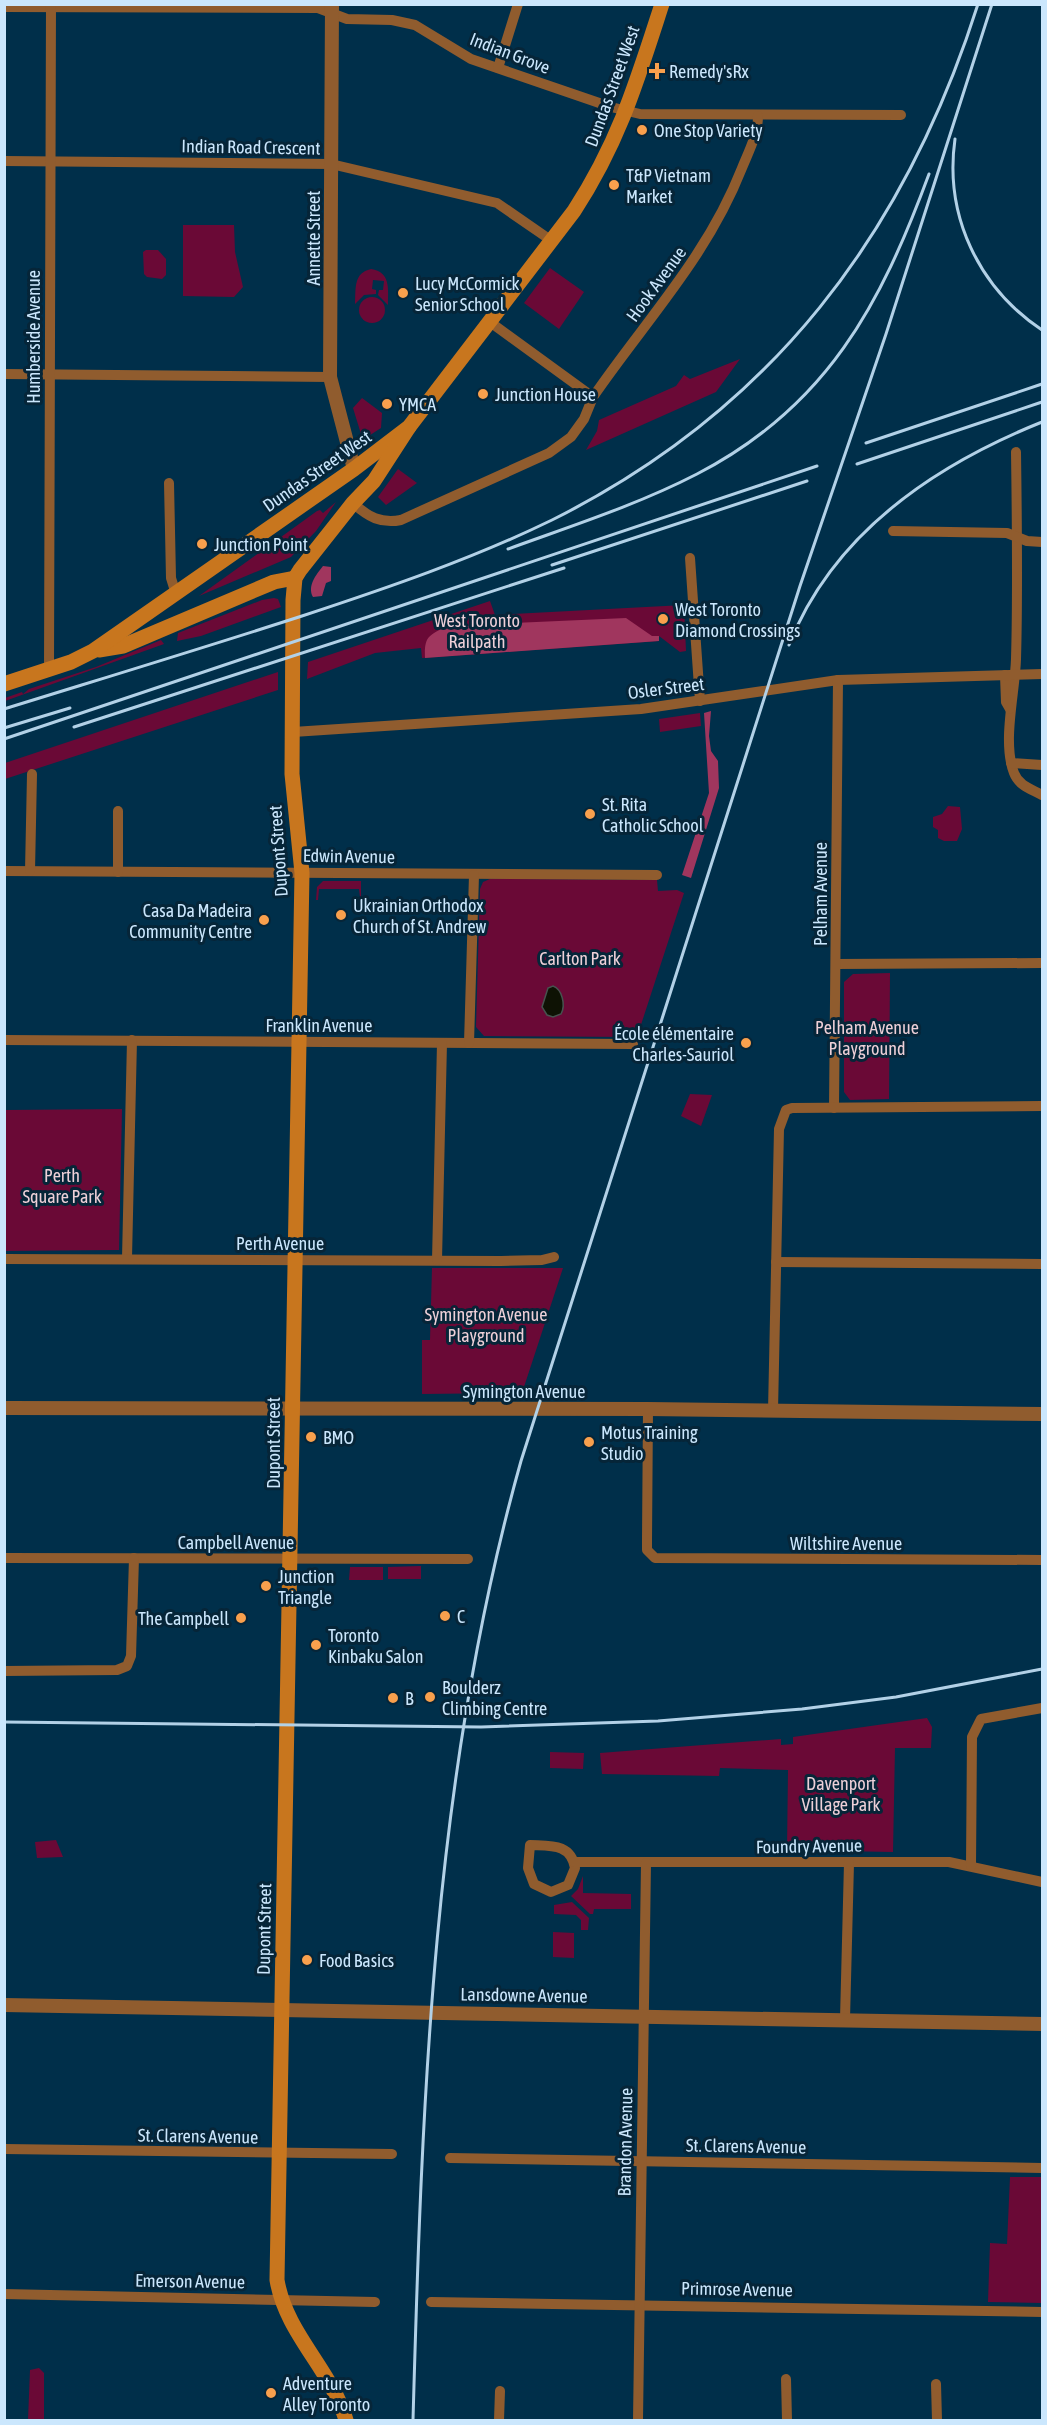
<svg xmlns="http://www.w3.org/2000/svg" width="1047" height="2425" viewBox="0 0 1047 2425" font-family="'Asap Condensed',sans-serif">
	<rect width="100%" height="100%" fill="#002f4a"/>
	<g fill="#6a0936">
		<path d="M183 225H234L235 252 243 287 234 297 183 296Z"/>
		<path d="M146 250H158L166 259V275L162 279 147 277 144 274 143 252Z"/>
		<path d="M550 268 584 292 559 329 524 303Z"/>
		<path d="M371 269C391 272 388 289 388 305L378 295 379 290H383L384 281 373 280 372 289 376 290V294L364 295 355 304C356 289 353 273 371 269Z"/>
		<circle cx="372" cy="310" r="13"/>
		<path d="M740 359 716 392 586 450 597 431 599 420 676 386 684 375 690 379Z"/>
		<path d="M362 398 382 413 381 428 367 437 361 434 353 408Z"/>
		<path d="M398 469 417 483 386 505 378 497Z"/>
		<path d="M336 502 316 531 291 557 199 596 317 511 320 510 323 513Z"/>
		<path d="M274 598 278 599 281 607 201 636 177 641 178 633 262 600Z"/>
		<path d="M490 601 495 615 684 605 686 651 680 652 659 636V641L422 658 421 648 375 653 307 679 308 662 314 660Z"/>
		<path d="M161 640 164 644 5 701V698L22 692 23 694 29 689 96 667Z"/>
		<path d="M278 672V690L5 779V763Z"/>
		<path d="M700 713 701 726 660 732 659 719Z"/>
		<path d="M948 806 960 807 962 829 957 841H944L938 838V830L933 827V817L942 814Z"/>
		<path d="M490 879 657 880 658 891 677 890 684 893 637 1037 484 1036 476 1027 480 889 483 882Z"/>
		<path d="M323 881H361V905L359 889H319L318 900H316L317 887Z"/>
		<path d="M890 973 889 1099 850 1100 844 1092V982L853 974Z"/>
		<path d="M690 1094 712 1095 701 1126 681 1116Z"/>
		<path d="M122 1109 119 1250 5 1251V1110Z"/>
		<path d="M432 1268H563L522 1393 422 1394V1340H430Z"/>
		<path d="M421 1566V1579H388V1567Z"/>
		<path d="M350 1567H383V1580H349Z"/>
		<path d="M927 1718 932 1727 931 1748H895L893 1852 787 1850 788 1770 720 1768 719 1776 602 1774 600 1753 781 1739V1745L793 1744V1737Z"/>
		<path d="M550 1752 584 1753 583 1769 550 1768Z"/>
		<path d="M56 1840 63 1857 37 1858 35 1842Z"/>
		<path d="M583 1876V1893L631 1894V1909H594L593 1914H590L571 1896 578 1889Z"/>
		<path d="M572 1902 589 1918 588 1930H581V1920L576 1915 554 1914V1905Z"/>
		<path d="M553 1932 574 1933V1958L553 1957Z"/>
		<path d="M1010 2177H1042V2303L988 2302 990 2243 1007 2244Z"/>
		<path d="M39 2368 44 2373V2420H28L30 2370Z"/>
	</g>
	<g fill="#a0365e">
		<path d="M323 566 331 567V581L326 583 322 596 313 597C307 586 316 575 323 566Z"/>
		<path d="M626 618 652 636H659V641L425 658C424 636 429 635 448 626Z"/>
		<path d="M711 711 709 736 711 751 718 761 719 788 691 878 682 875 709 793 704 713Z"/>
	</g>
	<path fill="#0e1204" stroke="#47524f" stroke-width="1.5" d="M553 986C562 989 566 1005 561 1014L553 1017 547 1015 542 1007 548 988Z"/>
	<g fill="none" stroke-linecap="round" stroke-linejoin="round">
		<g stroke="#905c2e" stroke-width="10">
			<path d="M4 7 318 8 347 19 392 20 415 25 471 59 611 107 640 114 901 115"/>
			<path d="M498 68 518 4"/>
			<path d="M4 161 331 164 497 203 552 241"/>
			<path d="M490 322 593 397"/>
			<path d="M4 374 330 377"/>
			<path d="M1016 452C1017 521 1018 590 1016 659 1015 693 1002 742 1014 773 1019 786 1031 789 1042 795"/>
			<path d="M169 483 171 578 176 594"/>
			<path d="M353 503C368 517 381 524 401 520L549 453 571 437 584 419 593 397C646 320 707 257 742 168 749 151 758 134 758 116"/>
			<path d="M893 531 1007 533 1027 541 1042 542"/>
			<path d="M690 558 700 701"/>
			<path d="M49 670 51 4"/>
			<path d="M1005 675 1006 702 1010 709"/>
			<path d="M293 732 641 709 838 680 1042 674"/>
			<path d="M1011 763 1042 765"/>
			<path d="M4 871 657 875"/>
			<path d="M30 871 32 774"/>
			<path d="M118 872V811"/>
			<path d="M836 964 1042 963"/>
			<path d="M4 1040 633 1044"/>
			<path d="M469 1043 474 875"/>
			<path d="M834 1108 838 680"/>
			<path d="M127 1258 132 1040"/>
			<path d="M4 1259 501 1261 542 1260 554 1257"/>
			<path d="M437 1260 442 1043"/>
			<path d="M776 1262 1042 1264"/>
			<path d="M648 1409 647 1540V1550L655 1558 1042 1560"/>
			<path d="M773 1411 779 1129 786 1110 792 1108 1042 1106"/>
			<path d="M4 1558 468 1559"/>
			<path d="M4 1671 117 1670 127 1666 131 1656 134 1558"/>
			<path d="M530 1845C550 1846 571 1843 575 1868L568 1885 551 1892 534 1884 528 1868Z"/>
			<path d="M574 1862H949L1042 1882"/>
			<path d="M971 1866 972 1737 981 1719 1042 1708"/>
			<path d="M845 2019 849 1863"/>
			<path d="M4 2149 392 2154"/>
			<path d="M450 2158 1042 2168"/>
			<path d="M4 2294 375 2302"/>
			<path d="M431 2302 1042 2312"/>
			<path d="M786 2379 787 2420"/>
			<path d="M936 2384 937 2420"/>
			<path d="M499 2420 500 2391"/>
			<path d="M638 2420 646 1863"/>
		</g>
		<g stroke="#905c2e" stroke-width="14">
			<path d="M332 4 330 377 354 469"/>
			<path d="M4 1408 648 1409 1042 1414"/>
			<path d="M4 2005 1042 2024"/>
		</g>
		<g stroke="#c8761e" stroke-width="15">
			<path d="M99 650 123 646 274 582 295 578"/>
			<path d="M4 684 71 662 93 651 354 469 409 427 574 211C619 142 637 81 662 4"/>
			<path d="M346 2420C331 2369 286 2334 277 2280L302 873 292 774 293 600 295 578 300 570 353 503 374 481 409 427"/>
		</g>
		<g stroke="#b2d1e7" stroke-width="3">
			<path d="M955 139C944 216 979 288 1042 330"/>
			<path d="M866 443 1042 384"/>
			<path d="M857 464 1042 402"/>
			<path d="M508 549C571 526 637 505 697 474 827 407 881 304 929 174"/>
			<path d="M552 565 807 481"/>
			<path d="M789 645C833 534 935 465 1042 422"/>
			<path d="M4 709C104 678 203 648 302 616 387 588 472 559 552 520 771 411 905 234 978 4"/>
			<path d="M74 727 564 568"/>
			<path d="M4 728 70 708"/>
			<path d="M4 739 817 466"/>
			<path d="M4 1722 481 1727 658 1721 802 1709 896 1697 1042 1669"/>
			<path d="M413 2420C422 2099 433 1773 521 1461L800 586 886 334 992 4"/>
		</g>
	</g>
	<g fill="#f9a04d" stroke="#062538" stroke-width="2">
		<path d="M654 62h6v6h6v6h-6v6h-6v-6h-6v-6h6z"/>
		<circle cx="642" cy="130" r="6"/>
		<circle cx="614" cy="185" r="6"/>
		<circle cx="403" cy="293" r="6"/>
		<circle cx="483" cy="394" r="6"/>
		<circle cx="387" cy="404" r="6"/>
		<circle cx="202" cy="544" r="6"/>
		<circle cx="663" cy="619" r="6"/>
		<circle cx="590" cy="814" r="6"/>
		<circle cx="341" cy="915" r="6"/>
		<circle cx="264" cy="920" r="6"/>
		<circle cx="746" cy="1043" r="6"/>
		<circle cx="311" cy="1437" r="6"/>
		<circle cx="589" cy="1442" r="6"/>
		<circle cx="266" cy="1586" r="6"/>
		<circle cx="445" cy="1616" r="6"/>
		<circle cx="241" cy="1618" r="6"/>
		<circle cx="316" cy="1645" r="6"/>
		<circle cx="430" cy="1697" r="6"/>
		<circle cx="393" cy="1698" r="6"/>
		<circle cx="307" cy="1960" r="6"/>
		<circle cx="271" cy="2393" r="6"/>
	</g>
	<g text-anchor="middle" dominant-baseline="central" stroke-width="6" stroke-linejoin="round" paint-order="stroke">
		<g font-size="18" fill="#cbe7fd" stroke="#062538">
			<text transform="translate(510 53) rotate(21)">Indian Grove</text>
			<text transform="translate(612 86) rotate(-70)">Dundas Street West</text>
			<text transform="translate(251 147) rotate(1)">Indian Road Crescent</text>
			<text transform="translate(313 238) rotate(-90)">Annette Street</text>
			<text transform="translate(656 284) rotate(-54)">Hook Avenue</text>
			<text transform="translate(33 337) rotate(-90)">Humberside Avenue</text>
			<text transform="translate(317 471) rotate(-35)">Dundas Street West</text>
			<text transform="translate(666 688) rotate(-7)">Osler Street</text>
			<text transform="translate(278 851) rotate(-94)">Dupont Street</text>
			<text transform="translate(349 856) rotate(1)">Edwin Avenue</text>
			<text transform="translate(820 894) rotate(-90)">Pelham Avenue</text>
			<text x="319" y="1025">Franklin Avenue</text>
			<text x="280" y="1243">Perth Avenue</text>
			<text x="524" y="1391">Symington Avenue</text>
			<text transform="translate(273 1443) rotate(-90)">Dupont Street</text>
			<text x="236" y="1542">Campbell Avenue</text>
			<text x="846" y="1543">Wiltshire Avenue</text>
			<text transform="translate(809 1846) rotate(-1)">Foundry Avenue</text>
			<text transform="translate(264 1929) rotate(-89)">Dupont Street</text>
			<text transform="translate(524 1995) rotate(1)">Lansdowne Avenue</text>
			<text transform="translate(198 2136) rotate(1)">St. Clarens Avenue</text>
			<text transform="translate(625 2142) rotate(-89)">Brandon Avenue</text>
			<text transform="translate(746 2146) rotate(1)">St. Clarens Avenue</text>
			<text transform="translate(190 2281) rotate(1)">Emerson Avenue</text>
			<text transform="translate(737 2289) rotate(1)">Primrose Avenue</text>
		</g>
		<g font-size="18" fill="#cbe7fd" stroke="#062538" text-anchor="start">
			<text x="669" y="71">Remedy'sRx</text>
			<text x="654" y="130">One Stop Variety</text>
			<text x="626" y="175">T&amp;P Vietnam<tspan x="626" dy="21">Market</tspan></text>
			<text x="415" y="283">Lucy McCormick<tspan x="415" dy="21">Senior School</tspan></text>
			<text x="495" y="394">Junction House</text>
			<text x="399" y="404">YMCA</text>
			<text x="214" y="544">Junction Point</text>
			<text x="675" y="609">West Toronto<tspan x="675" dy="21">Diamond Crossings</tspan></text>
			<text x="602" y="804">St. Rita<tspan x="602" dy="21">Catholic School</tspan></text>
			<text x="353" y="905">Ukrainian Orthodox<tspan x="353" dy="21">Church of St. Andrew</tspan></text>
			<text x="252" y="910" text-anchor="end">Casa Da Madeira<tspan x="252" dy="21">Community Centre</tspan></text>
			<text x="734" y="1033" text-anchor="end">École élémentaire<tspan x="734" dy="21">Charles-Sauriol</tspan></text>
			<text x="601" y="1432">Motus Training<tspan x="601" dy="21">Studio</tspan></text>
			<text x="323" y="1437">BMO</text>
			<text x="278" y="1576">Junction<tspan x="278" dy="21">Triangle</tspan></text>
			<text x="457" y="1616">C</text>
			<text x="229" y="1618" text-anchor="end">The Campbell</text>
			<text x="328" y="1635">Toronto<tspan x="328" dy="21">Kinbaku Salon</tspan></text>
			<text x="442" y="1687">Boulderz<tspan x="442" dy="21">Climbing Centre</tspan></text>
			<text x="405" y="1698">B</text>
			<text x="319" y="1960">Food Basics</text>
			<text x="283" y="2383">Adventure<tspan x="283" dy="21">Alley Toronto</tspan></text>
		</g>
		<g font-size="18" fill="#eed0d8" stroke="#062538">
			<text x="477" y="620">West Toronto<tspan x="477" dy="21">Railpath</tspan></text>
			<text x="580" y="958">Carlton Park</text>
			<text x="867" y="1027">Pelham Avenue<tspan x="867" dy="21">Playground</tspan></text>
			<text x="62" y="1175">Perth<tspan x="62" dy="21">Square Park</tspan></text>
			<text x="486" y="1314">Symington Avenue<tspan x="486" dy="21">Playground</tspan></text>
			<text x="841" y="1783">Davenport<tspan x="841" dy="21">Village Park</tspan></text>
		</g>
	</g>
	<rect width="1047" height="2425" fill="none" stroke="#cbe7fd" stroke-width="12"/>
</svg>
